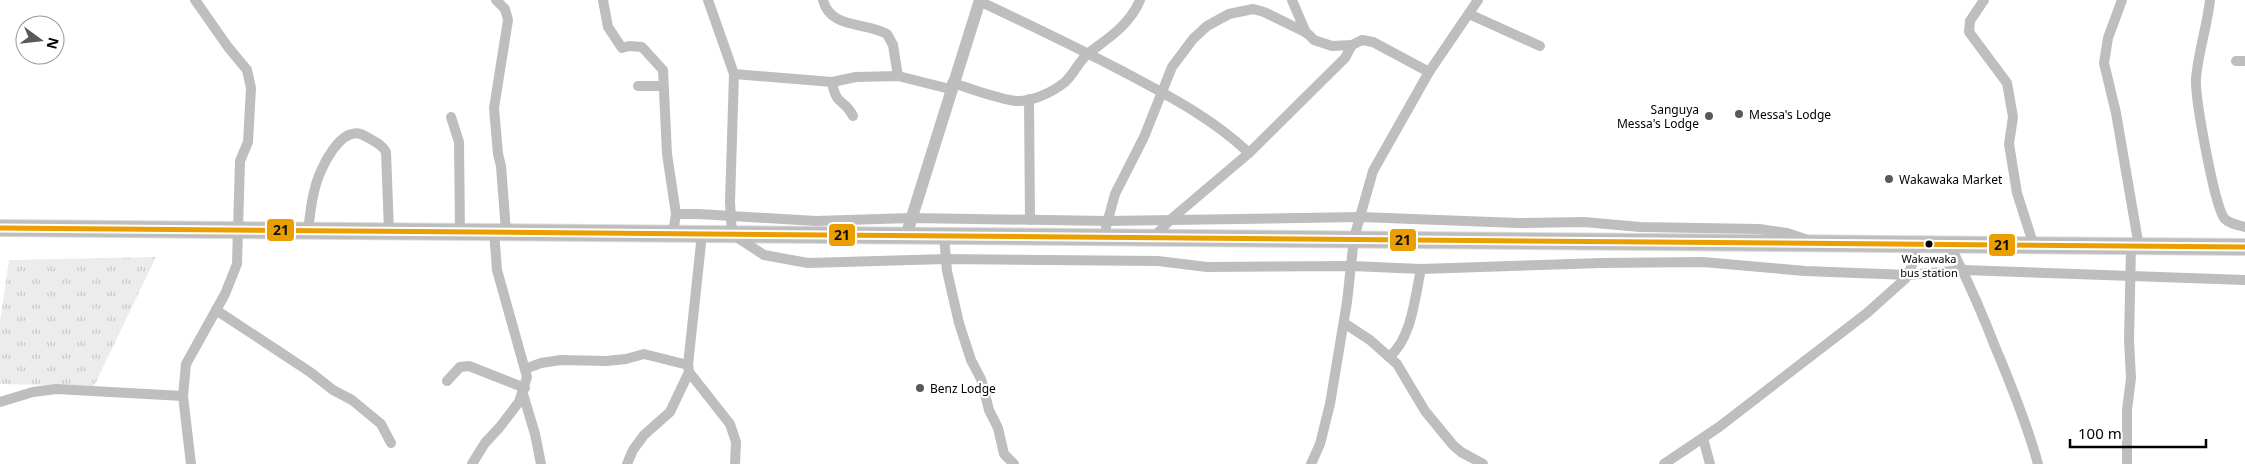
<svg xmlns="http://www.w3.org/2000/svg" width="2245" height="464" viewBox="0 0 2245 464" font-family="'Noto Sans',sans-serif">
	<defs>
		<pattern id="grass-tufts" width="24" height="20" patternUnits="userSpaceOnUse" patternTransform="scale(1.25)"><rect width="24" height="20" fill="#ececec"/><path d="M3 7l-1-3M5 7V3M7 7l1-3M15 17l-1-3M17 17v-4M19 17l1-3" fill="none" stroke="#c9c9c9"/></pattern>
	</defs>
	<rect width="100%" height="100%" fill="#fff"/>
	<path fill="url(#grass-tufts)" d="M156 257 94 386 0 384V321L9 260Z"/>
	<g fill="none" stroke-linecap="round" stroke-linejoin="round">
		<g stroke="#dbdbdb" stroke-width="18">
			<path id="trunk" d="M0 228 2245 247"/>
		</g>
		<g stroke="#bebebe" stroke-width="10">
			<path d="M496 0 505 9 508 20 494 108 498 154 501 166 506 231"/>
			<path d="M603 0 608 27 622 48 629 46 642 47 663 70 667 154 676 214 673 233"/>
			<path d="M708 0 734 74 730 202 732 234 764 255 808 263 946 259 1158 261 1207 267 1352 266 1421 269 1601 263 1703 262 1805 271 1908 275 1963 270 2245 280"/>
			<path d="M823 0C830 29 866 22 887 34L893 45 898 76"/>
			<path d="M1292 0 1306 33"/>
			<path d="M1984 0 1970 21 1969 32 2007 83 2013 117 2009 144 2017 193 2034 246"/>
			<path d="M2122 0 2108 38 2104 63 2116 113 2139 247"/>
			<path d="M2210 0C2207 27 2198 53 2196 79 2195 99 2214 203 2224 218 2229 224 2238 225 2245 227"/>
			<path d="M979 1C1028 24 1076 47 1124 72 1169 96 1212 118 1249 153"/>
			<path d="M1469 14 1540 46"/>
			<path d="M2236 61H2245"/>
			<path d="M734 74 832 82 856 77 898 76 950 89"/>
			<path d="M832 82C836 107 845 99 853 116"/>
			<path d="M952 83C973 89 995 98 1016 101 1032 102 1053 92 1065 82 1075 73 1079 60 1090 52 1110 37 1130 24 1140 0"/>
			<path d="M638 86H663"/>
			<path d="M1029 99 1030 220"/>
			<path d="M451 117 459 142 460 232"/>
			<path d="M676 214H698L816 221 911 218 1107 221 1360 217 1518 223 1584 222 1640 227 1759 229 1787 233 1805 239"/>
			<path d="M1106 227 1115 194 1144 137 1172 67 1193 39 1207 26 1229 14 1253 9 1264 12 1307 33 1314 40 1332 46 1352 45 1362 40 1373 42 1429 72"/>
			<path d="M308 230C310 216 311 202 315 188 319 170 342 121 365 136 373 141 382 144 386 152L389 231"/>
			<path d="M702 234 688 365 689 372 730 424 736 442 735 464"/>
			<path d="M944 236 947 271 959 323 971 360 981 379 989 410 998 428 1004 454 1014 464"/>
			<path d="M1154 237 1170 220 1249 153 1345 58 1352 45"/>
			<path d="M1949 244C1967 278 1982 313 1996 349 2012 387 2027 424 2038 464"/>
			<path d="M216 310 310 372 333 390 352 400 381 424 391 443"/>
			<path d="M1344 323 1370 340 1397 364 1425 411 1453 445 1461 452 1483 464"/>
			<path d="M1389 357C1412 339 1415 296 1421 269"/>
			<path d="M525 369 541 363 561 360 606 361 626 359 644 354 688 365"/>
			<path d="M447 381 460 367 469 366 525 388"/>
			<path d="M523 394 535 434 541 464"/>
			<path d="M0 402 33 392 56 389 183 396"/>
			<path d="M1703 438 1710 464"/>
			<path d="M191 464 183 396 186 364 225 294 237 264 240 161 248 142 251 88 247 70 228 47 195 0"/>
			<path d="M472 464 485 443 499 428 519 402 527 377 497 270 494 231"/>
			<path d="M627 464 633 450 644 435 670 412 689 372"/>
			<path d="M1311 464 1320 444 1330 404 1347 302 1354 238 1373 171 1429 72 1478 0"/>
			<path d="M1664 464 1719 427 1867 313 1905 279 1911 268 1918 244"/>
			<path d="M2127 464V410L2131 378 2129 340 2131 247"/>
		</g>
		<path stroke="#bebebe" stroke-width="12" d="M906 236 980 0"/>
		<use href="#trunk" stroke="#bebebe" stroke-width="16"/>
		<g stroke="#fff" stroke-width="9">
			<path id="bus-1" d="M0 228 2245 247"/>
		</g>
		<use href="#bus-1" stroke="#eb9e00" stroke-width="5"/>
	</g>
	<g fill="#595959" stroke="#fff" stroke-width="2">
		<circle cx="1739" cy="114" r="5"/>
		<circle cx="1709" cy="116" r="5"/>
		<circle cx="1889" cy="179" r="5"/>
		<circle cx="920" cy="388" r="5"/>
	</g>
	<circle fill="#000" stroke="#fff" stroke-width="2" cx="1929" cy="244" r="4.5"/>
	<g text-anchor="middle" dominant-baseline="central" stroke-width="4.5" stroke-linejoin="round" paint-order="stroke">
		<g font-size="11" fill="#000" stroke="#fff">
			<text x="1929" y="258">Wakawaka<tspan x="1929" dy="14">bus station</tspan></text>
		</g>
		<g font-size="12" fill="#000" stroke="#fff" text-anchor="start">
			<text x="1699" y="109" text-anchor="end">Sanguya<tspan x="1699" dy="14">Messa's Lodge</tspan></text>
			<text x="1749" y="114">Messa's Lodge</text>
			<text x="1899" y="179">Wakawaka Market</text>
			<text x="930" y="388">Benz Lodge</text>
		</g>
	</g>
	<g stroke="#fff" stroke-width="2">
		<rect x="266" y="218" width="29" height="24" rx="5" fill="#eb9e00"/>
		<rect x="828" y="223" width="28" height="24" rx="5" fill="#eb9e00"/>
		<rect x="1389" y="228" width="28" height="24" rx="5" fill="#eb9e00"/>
		<rect x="1988" y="233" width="28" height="24" rx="5" fill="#eb9e00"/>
	</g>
	<g font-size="14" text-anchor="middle" font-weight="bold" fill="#111">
		<text x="281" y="235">21</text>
		<text x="842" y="240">21</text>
		<text x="1403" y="245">21</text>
		<text x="2002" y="250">21</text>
	</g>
	<g transform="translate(40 40) rotate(105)"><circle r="24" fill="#ffffff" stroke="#999999"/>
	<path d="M0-4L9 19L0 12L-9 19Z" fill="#595959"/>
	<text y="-8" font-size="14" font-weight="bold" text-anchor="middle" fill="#000000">N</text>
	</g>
	<path d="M2070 439v8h136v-8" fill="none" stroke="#000000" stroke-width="2.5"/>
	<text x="2078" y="439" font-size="15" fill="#000000" stroke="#ffffff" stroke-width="4" paint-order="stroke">100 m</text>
</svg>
